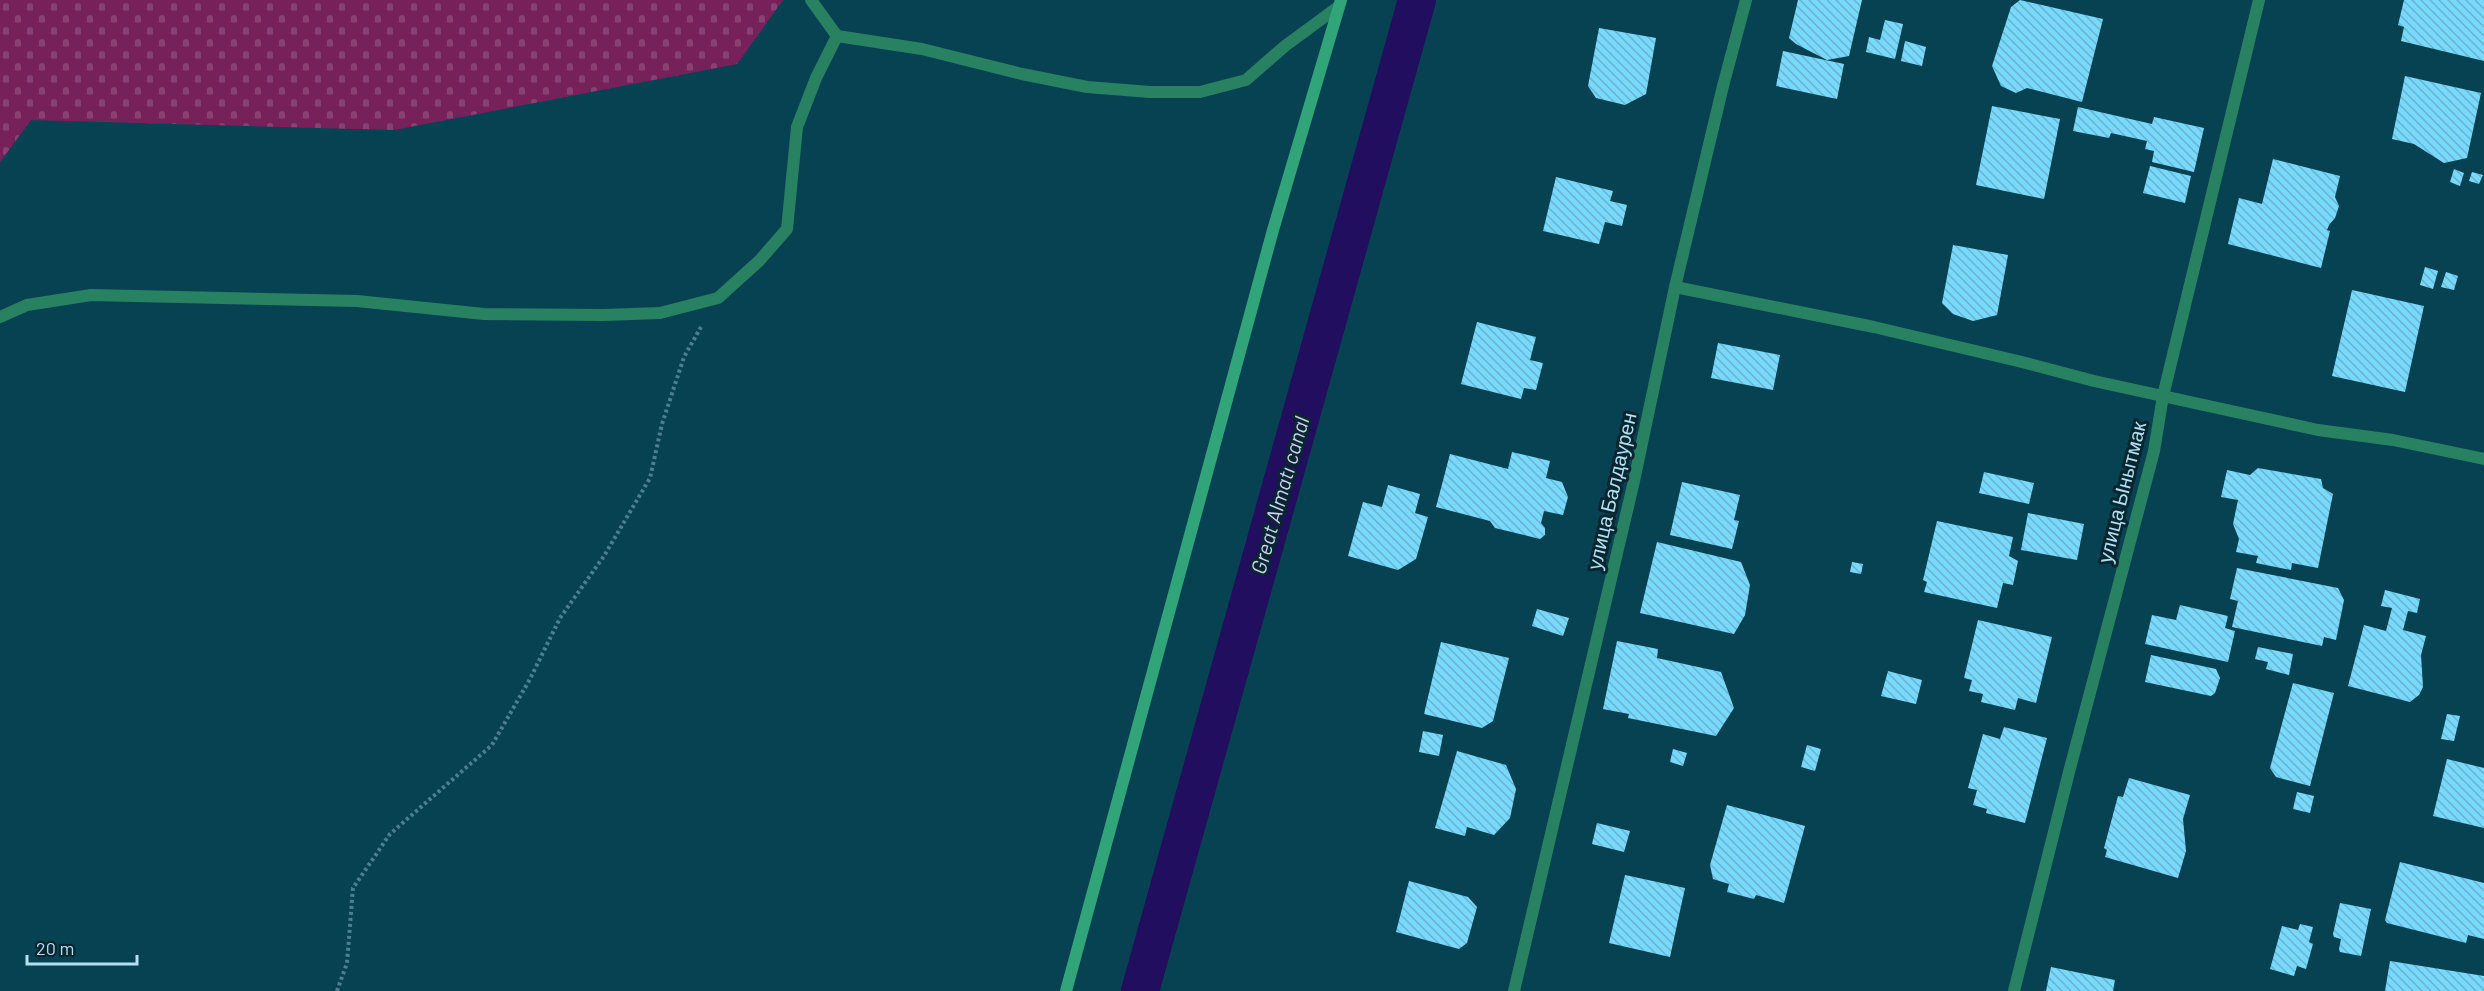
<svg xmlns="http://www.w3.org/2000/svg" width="2484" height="991" viewBox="0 0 2484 991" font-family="Barlow,sans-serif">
	<defs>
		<pattern id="cemetery-stones" width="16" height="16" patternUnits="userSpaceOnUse" patternTransform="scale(1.5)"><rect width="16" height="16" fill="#77215a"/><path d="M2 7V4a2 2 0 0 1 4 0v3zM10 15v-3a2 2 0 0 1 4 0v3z" fill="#884172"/></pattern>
		<pattern id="building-back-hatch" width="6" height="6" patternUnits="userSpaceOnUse" patternTransform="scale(1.5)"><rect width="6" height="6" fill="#78d9fd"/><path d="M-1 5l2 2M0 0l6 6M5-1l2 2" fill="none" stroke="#68b4d0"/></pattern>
	</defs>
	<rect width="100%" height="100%" fill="#074253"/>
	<path fill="url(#cemetery-stones)" d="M0 0H783L737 64 394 130 31 120 0 162Z"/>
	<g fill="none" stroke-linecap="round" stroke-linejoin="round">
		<path stroke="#220e5e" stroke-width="38" d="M1140 991 1417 0"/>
	</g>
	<g fill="url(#building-back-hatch)">
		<path d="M1798 0H1862L1849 56 1827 60 1796 44 1789 38Z"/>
		<path d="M2020 0 2103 19 2082 102 2027 88 2016 93 2001 86 1992 66 2011 7Z"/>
		<path d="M2404 0H2484V61L2401 41 2404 27 2398 25Z"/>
		<path d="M1885 20 1903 24 1895 59 1866 52 1869 37 1880 40Z"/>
		<path d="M1599 28 1656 38 1646 94 1625 105 1596 98 1588 86Z"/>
		<path d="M1905 41 1926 47 1922 66 1901 61Z"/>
		<path d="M1783 51 1844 64 1837 99 1776 86Z"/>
		<path d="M2405 76 2481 93 2467 158 2444 163 2414 144 2392 139Z"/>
		<path d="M1992 106 2060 119 2044 199 1976 185Z"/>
		<path d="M2078 107 2152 124 2154 117 2204 128 2194 172 2152 162 2154 151 2145 149 2147 141 2111 133 2109 138 2073 131Z"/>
		<path d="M2273 159 2340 176 2335 197 2339 206 2335 218 2329 225 2327 230 2330 231 2321 268 2228 244 2239 198 2262 204Z"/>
		<path d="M2150 166 2191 176 2185 203 2143 193Z"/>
		<path d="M2454 169 2464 173 2460 186 2450 182Z"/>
		<path d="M2472 172 2483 175 2479 184 2469 181Z"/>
		<path d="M1556 177 1613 191 1610 201 1627 205 1622 226 1605 222 1599 244 1543 231Z"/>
		<path d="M1953 245 2008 255 1997 315 1973 321 1953 314 1942 303Z"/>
		<path d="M2425 267 2438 271 2433 289 2420 285Z"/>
		<path d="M2446 272 2458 276 2454 290 2441 287Z"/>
		<path d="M2352 290 2424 306 2405 392 2332 376Z"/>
		<path d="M1477 322 1536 337 1530 360 1543 363 1536 390 1524 388 1521 399 1461 384Z"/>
		<path d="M1718 343 1780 355 1773 390 1711 378Z"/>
		<path d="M1512 452 1550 461 1546 478 1562 482 1568 497 1563 515 1544 511 1541 523 1545 528V535L1540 539 1495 528 1490 521 1436 507 1450 454 1508 469Z"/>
		<path d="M2258 468 2321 479 2323 488 2333 494 2318 568 2292 563 2291 570 2256 563 2258 556 2236 552 2239 539 2233 524 2238 500 2221 497 2227 470 2250 475Z"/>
		<path d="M1984 472 2034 483 2029 504 1979 493Z"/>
		<path d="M1682 482 1740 495 1734 520 1739 521 1732 549 1670 535Z"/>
		<path d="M1388 485 1420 494 1415 513 1428 517 1416 559 1398 570 1348 556 1363 502 1382 507Z"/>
		<path d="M2028 513 2084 524 2077 560 2021 550Z"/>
		<path d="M1937 521 2013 537 2009 556 2018 561 2013 585 2003 583 1997 608 1924 592 1927 582 1923 580Z"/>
		<path d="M1657 542 1741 562 1750 585 1745 615 1734 634 1640 613Z"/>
		<path d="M1852 562 1863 564 1861 574 1850 572Z"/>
		<path d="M2237 568 2338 588 2344 600 2336 640 2324 637 2322 646 2232 627 2238 601 2230 599Z"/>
		<path d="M2385 590 2420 599 2417 613 2408 611 2403 630 2426 636 2421 655 2423 687 2419 695 2410 702 2348 686 2364 625 2386 631 2392 608 2381 606Z"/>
		<path d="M2180 605 2228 616 2225 628 2235 631 2228 662 2145 644 2152 615 2176 620Z"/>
		<path d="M1537 609 1569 618 1563 636 1532 626Z"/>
		<path d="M1978 620 2052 637 2036 703 2018 698 2015 710 1981 702 1983 694 1969 691 1972 680 1964 678Z"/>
		<path d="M1617 641 1658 649 1657 658 1721 672 1734 708 1716 736 1628 718 1629 714 1603 709Z"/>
		<path d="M1441 642 1509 658 1493 721 1482 728 1424 714Z"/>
		<path d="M2258 647 2293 654 2289 675 2266 669 2268 662 2255 659Z"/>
		<path d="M2151 655 2216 669 2220 678 2215 693 2211 696 2145 682Z"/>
		<path d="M1888 671 1922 680 1916 704 1881 696Z"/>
		<path d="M2293 683 2334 693 2310 786 2276 777 2270 768Z"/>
		<path d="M2447 714 2460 716 2454 741 2441 739Z"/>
		<path d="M2004 727 2047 738 2025 823 1986 813 1987 809 1973 805 1977 790 1968 788 1983 734 2000 739Z"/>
		<path d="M1423 731 1443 735 1439 756 1419 752Z"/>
		<path d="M1807 745 1821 749 1815 771 1801 767Z"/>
		<path d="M1673 749 1687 753 1683 766 1670 762Z"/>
		<path d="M1457 751 1506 765 1516 789 1510 818 1494 835 1467 827 1465 836 1435 828Z"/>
		<path d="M2447 759 2484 768V828L2433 816Z"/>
		<path d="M2129 778 2190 795 2183 819 2186 851 2178 878 2105 857 2107 850 2104 848 2118 796 2123 797Z"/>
		<path d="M2297 792 2314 796 2310 813 2293 809Z"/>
		<path d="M1727 805 1805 826 1784 903 1756 895 1754 899 1727 892 1729 884 1713 879 1710 865Z"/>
		<path d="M1597 823 1630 831 1624 852 1592 844Z"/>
		<path d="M2400 862 2484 883V939L2468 935 2466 943 2387 923 2385 920Z"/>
		<path d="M1625 875 1685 888 1670 957 1609 943Z"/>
		<path d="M1409 881 1468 897 1477 907 1467 943 1459 949 1396 932Z"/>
		<path d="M2340 903 2371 909 2361 956 2340 952 2339 949 2341 939 2334 937 2333 934Z"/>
		<path d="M2300 924 2313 927 2309 942 2313 944 2306 969 2297 966 2294 976 2270 969 2282 926 2298 930Z"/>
		<path d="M2390 961 2484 976V991H2385Z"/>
		<path d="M2051 967 2115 980 2113 991H2046Z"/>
	</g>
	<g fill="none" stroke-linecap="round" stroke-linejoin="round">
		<path stroke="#4b8091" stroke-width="4" stroke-dasharray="3 3" stroke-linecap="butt" d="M337 991 347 963 353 888 390 834 492 745 530 679 560 618 604 556 650 478 662 424 684 357 701 327"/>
		<path stroke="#288261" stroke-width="12" d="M0 317 27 305 91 295 357 301 484 314 603 315 660 313 718 298 759 261 787 229 797 127 816 78 837 36 811 0"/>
		<g stroke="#288261" stroke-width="12">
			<path d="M837 36 922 49 1022 74 1087 87 1150 92H1200L1246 80 1285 46 1338 7"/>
			<path d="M1675 287 1874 327 2022 362 2094 381 2318 430 2393 440 2484 459"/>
			<path d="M1514 991 1634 481 1675 287 1723 86 1746 0"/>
			<path d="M2014 991 2069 772 2154 451 2163 396 2259 0"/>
		</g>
		<path stroke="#31a47a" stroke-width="12" d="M1066 991 1273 230 1341 0"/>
	</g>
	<g text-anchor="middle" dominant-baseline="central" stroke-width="6" stroke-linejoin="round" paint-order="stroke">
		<g font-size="20" fill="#b4e0f2" stroke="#062631">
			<text transform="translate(1611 491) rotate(-77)">улица Балдаурен</text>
			<text transform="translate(2121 492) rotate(-76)">улица Ынытмак</text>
		</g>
		<g font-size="21" font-style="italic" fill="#d1d2ee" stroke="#062631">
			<text transform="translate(1279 495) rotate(-74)">Great Almatı canal</text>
		</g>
	</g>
	<path d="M27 955v9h110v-9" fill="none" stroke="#b4e0f2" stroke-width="3"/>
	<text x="36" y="955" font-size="18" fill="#b4e0f2" stroke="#062631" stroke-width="4.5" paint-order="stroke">20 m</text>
</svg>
